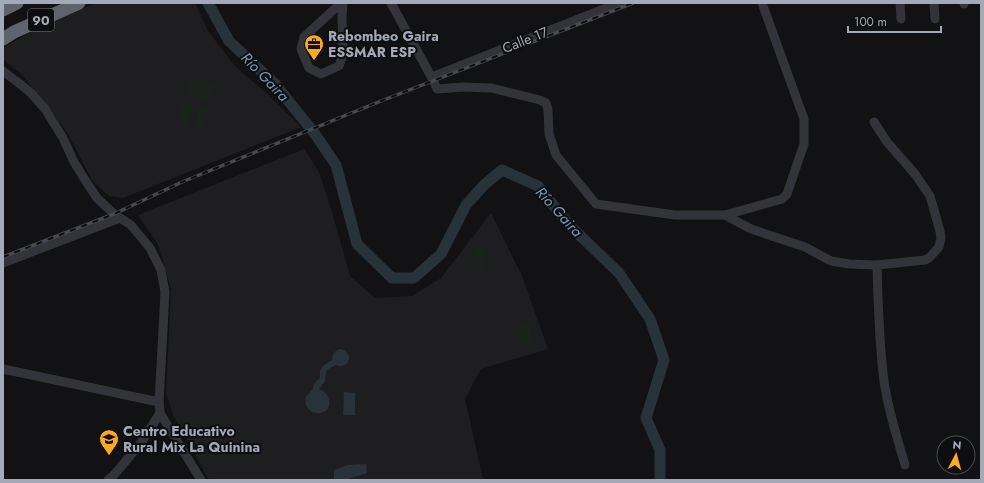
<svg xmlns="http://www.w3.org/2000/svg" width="984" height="483" viewBox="0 0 984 483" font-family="Jost,sans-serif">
	<rect width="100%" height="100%" fill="#121214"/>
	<g fill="#1e1e21">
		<path d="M97 3H195L208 31 235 66 265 92 301 127 123 198 109 196 92 180 68 134 48 107 23 76 3 59V48L53 20Z"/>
		<path d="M304 149 319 172 332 212 350 276 375 298 412 296 441 278 491 213 522 276 548 349 481 369 465 399 483 480H209L174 417 166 393 171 289 158 244 138 215Z"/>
	</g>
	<g fill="#1a221b">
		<path d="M187 77 216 83 213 101 184 94Z"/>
		<path d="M182 103 193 105 188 126 179 124Z"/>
		<path d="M199 106 209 108 205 129 195 127Z"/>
		<path d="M473 247 486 248 485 272 472 270Z"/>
		<path d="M530 322 533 345 520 346 517 323Z"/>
	</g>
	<g fill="#283239">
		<path d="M341 349C355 354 349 370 336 365L328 369 326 372 325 381 319 389C324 391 328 394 329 400 333 419 301 417 306 397 307 394 310 393 312 390 314 388 313 384 316 382 317 380 319 380 320 378V371L323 366 332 360C332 354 335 350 341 349Z"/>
		<path d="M344 392 355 393V415H343Z"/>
		<path d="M366 464 367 473 348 479V480H334V470L348 465Z"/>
	</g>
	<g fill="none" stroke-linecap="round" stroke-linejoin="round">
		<path stroke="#283239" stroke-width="11" d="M208 3 229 41 275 84 315 134 336 165 357 244 392 278H414L441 254 466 205 484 185 502 170 538 186 569 225 619 273 650 319 664 360 646 418 660 450V480"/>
		<g stroke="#33343a" stroke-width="9">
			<path d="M341 3 304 37 301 49 309 68 321 74 339 66 343 55 342 16 343 3"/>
			<path d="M391 3 433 80 437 89 463 87 491 88 540 100 546 103 548 109 549 134 556 155 596 204 675 215H725L751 229 805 247 831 261 849 264 877 265 925 260 929 258 939 247 941 238 940 231 930 196 915 174 887 142 874 122"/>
			<path d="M900 3 901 19"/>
			<path d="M934 3 935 19"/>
			<path d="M964 4V3"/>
			<path d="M3 71 20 84 31 93 45 109 63 138 74 162 87 183 97 198 114 214 131 225 150 248 161 270 165 292 159 402 160 413 201 480"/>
			<path d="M432 77 619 3"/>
			<path d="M725 215 782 199 787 194 804 144V119L762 3"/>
			<path d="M3 263 120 218"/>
			<path d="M877 265C878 304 879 343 884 381 888 410 897 437 905 465"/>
			<path d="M3 369 159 402"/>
			<path d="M108 480 113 476 141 443 160 413"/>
		</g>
		<g stroke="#5f636b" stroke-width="13">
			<path d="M3 10 17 3"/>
			<path d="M3 39 14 32 79 3"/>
		</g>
		<g stroke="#46494f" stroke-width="3.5">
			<path id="rail" d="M3 257 114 214 182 182 381 101 633 3"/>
		</g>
		<use href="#rail" stroke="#0d0e0f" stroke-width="2" stroke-dasharray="6" stroke-linecap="butt"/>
	</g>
	<defs>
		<g id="office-pin" transform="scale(1)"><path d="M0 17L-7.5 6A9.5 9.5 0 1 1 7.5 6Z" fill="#feaa21" stroke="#0d0e0f"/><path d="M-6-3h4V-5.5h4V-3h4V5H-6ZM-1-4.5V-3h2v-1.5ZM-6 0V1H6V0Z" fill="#111"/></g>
		<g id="school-pin" transform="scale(1)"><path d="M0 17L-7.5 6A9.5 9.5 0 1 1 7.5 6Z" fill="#feaa21" stroke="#0d0e0f"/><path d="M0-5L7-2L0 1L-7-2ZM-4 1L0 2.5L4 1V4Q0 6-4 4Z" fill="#111"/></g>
	</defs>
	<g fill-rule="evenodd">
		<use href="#office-pin" x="314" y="44"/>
		<use href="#school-pin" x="109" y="439"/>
	</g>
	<g text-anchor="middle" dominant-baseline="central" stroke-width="4" stroke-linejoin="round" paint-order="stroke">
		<rect fill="#0d0e0f" stroke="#767a84" stroke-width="1" x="28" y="9" width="26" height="22" rx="3"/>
		<g font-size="13" font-weight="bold" fill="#a3a9b6">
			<text x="41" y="20">90</text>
		</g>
		<g font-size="14" font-weight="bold" fill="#a3a9b6" stroke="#0d0e0f" text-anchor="start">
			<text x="328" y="36">Rebombeo Gaira<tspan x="328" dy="16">ESSMAR ESP</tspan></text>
			<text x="123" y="431">Centro Educativo<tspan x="123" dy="16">Rural Mix La Quinina</tspan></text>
		</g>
		<g font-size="14" fill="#a3a9b6" stroke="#0d0e0f">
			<text transform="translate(525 40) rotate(-22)">Calle 17</text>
		</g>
		<g font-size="15" font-style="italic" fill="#779ab4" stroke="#0d0e0f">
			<text transform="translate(265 77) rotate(46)">Río Gaira</text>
			<text transform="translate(559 212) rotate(48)">Río Gaira</text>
		</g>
	</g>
	<rect width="984" height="483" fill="none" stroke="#a3a9b6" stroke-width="8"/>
	<g transform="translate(956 455) rotate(6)"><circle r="19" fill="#0d0e0f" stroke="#494c52"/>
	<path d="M0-3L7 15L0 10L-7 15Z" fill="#feaa21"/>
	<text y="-6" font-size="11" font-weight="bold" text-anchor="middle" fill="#a3a9b6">N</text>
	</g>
	<path d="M848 26v6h93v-6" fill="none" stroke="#a3a9b6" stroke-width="2"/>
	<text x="854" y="26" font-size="12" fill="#a3a9b6" stroke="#0d0e0f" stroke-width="3" paint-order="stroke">100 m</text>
</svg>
